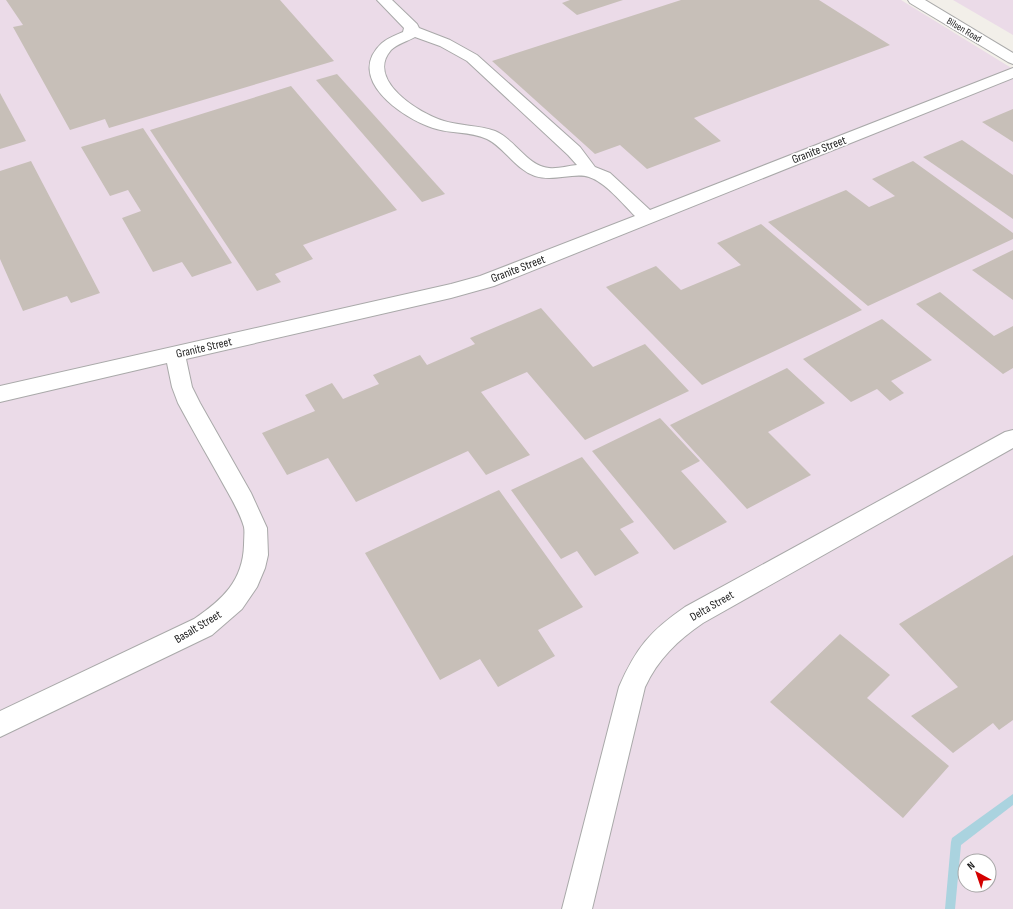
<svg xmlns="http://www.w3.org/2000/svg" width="1013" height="909" viewBox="0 0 1013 909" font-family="'Sofia Sans Condensed',sans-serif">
	<rect width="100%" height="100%" fill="#f2efe9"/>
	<g fill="#ebdbe8" fill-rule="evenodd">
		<path d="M0 0H901L1013 69V909H0ZM965 861H989V885H965Z"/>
		<path d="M953 0H1013V35L1008 32Z"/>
	</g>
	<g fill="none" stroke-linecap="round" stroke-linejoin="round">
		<path fill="#aad3df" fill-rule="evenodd" d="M1013 794V805L961 845 955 909H945L951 842 952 838Z"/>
	</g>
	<g fill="#c7bfb8">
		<path d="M6 0H280L334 61 109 128 105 119 70 130 13 27 23 25Z"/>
		<path d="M570 0H623L577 15 562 3Z"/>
		<path d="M681 0H819L890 45 694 118 721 141 647 169 620 145 595 154 492 61Z"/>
		<path d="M337 74 445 194 422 202 316 80Z"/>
		<path d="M291 86 397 210 303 245 313 259 275 274 281 282 257 291 150 130Z"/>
		<path d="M0 93 26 141 0 149Z"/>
		<path d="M1013 109V142L982 122Z"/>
		<path d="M143 128 232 263 192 277 182 262 153 272 122 218 141 211 128 190 110 196 81 147Z"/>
		<path d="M962 140 1013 175V219L923 157Z"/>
		<path d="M31 161 100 293 71 303 67 296 23 311 0 259V171Z"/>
		<path d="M913 161 1013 233V239L868 306 768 222 846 190 869 207 895 196 872 179Z"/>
		<path d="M761 224 862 310 702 385 606 287 656 266 681 290 741 265 717 243Z"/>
		<path d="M1013 250V300L972 270Z"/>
		<path d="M940 292 994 336 1013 326V368L1003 374 916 304Z"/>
		<path d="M541 308 593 367 645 344 689 391 585 440 527 372 481 392 530 455 486 475 468 451 356 502 328 458 287 475 262 433 315 411 305 395 332 383 343 399 379 384 373 375 420 355 427 365 475 344 470 338Z"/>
		<path d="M882 319 932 360 891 381 904 393 890 401 877 389 851 402 803 359Z"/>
		<path d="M787 368 825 403 768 432 811 475 747 509 670 425Z"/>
		<path d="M660 418 700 461 681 471 727 522 674 550 592 451Z"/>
		<path d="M582 457 634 522 620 529 639 553 595 576 577 551 561 559 511 490Z"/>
		<path d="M499 490 583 607 538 630 555 656 498 687 480 659 440 680 365 553Z"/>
		<path d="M1013 555V720L999 730 993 723 953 753 911 716 958 687 899 624Z"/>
		<path d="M840 634 890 675 867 698 949 766 903 818 770 702Z"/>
	</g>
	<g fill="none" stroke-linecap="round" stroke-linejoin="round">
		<g stroke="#a9a9a9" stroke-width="2">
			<g id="minor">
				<path d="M377 0H392L417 24 419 28 450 40 477 55 580 147 595 167 610 173 650 210 1013 68V78L494 286 451 298 186 359 192 387 200 403 251 493 267 528 268 555 265 568 257 587 242 609 212 635 0 737V711L194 619C222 600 243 581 244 545 244 539 245 532 244 527 239 510 229 495 221 480 207 455 192 429 178 403L172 387 167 363 0 402V386L451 284 480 276 635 216C623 204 605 182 589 177 574 172 554 182 535 176 515 169 505 148 487 139 470 131 450 134 433 128 402 118 344 78 382 43 388 38 396 35 403 32L404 28ZM415 37 440 46 467 61 568 155 577 165C567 166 558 169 549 168 527 166 515 139 495 131 478 125 460 126 444 121 420 114 365 80 391 50 397 44 408 41 415 37Z"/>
				<path d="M908 0H925L1013 53V64L1008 62 910 3Z"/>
				<path d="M1013 430V448L703 623C678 640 658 659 645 687L592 909H562L619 687C636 648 650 631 685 607L1005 432Z"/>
			</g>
		</g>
		<use href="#minor" fill="#fff" fill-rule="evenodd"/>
	</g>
	<g text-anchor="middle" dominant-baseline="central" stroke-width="3.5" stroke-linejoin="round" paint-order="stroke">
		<g font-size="10" fill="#222" stroke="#fff">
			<text transform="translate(964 30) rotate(31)">Bilsen Road</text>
		</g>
		<g font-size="12" fill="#222" stroke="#fff">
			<text transform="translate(819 150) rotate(-21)">Granite Street</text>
			<text transform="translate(518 269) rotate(-21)">Granite Street</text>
			<text transform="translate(204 348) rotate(-13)">Granite Street</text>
			<text transform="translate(712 606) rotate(-30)">Delta Street</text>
			<text transform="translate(198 627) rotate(-31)">Basalt Street</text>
		</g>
	</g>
	<g transform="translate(977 873) rotate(320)"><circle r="19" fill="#ffffff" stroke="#a7a7a7"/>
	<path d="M0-3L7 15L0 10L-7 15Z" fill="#d40000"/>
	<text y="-6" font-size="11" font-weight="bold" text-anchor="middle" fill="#222222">N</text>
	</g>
</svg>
